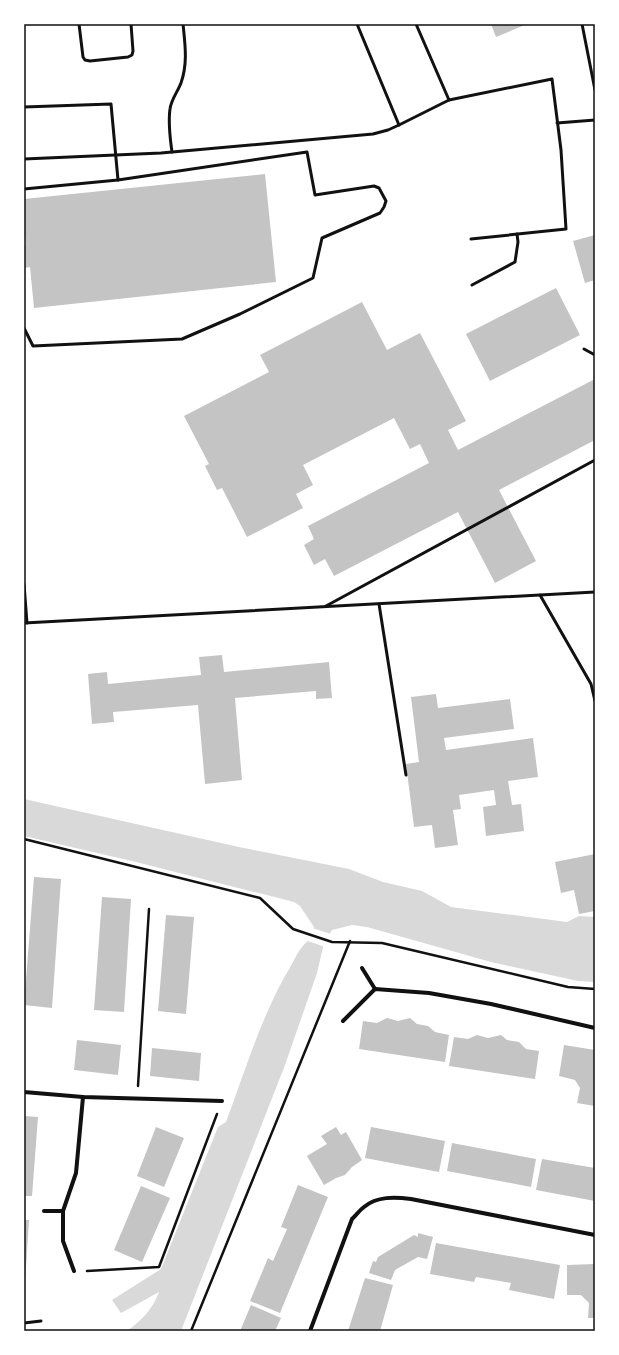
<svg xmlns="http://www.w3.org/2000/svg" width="619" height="1355" viewBox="0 0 619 1355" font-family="'Roboto Serif',serif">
	<rect width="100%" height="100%" fill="#fff"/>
	<path fill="#d9d9d9" d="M24 799 239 847 349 869 383 882 422 891 451 907 567 922 579 916 595 917V982L578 981 491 962 367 927 352 925 332 930 324 943 317 973 285 1065 181 1331H127C142 1320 152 1310 159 1292L121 1313 112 1300 161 1269 218 1127 226 1122C246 1069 262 1013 292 964 297 954 302 944 312 938L314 927 300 906 294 902 136 862 24 836Z"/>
	<path fill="#fff" d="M312 928 331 934 325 947 305 940 310 937Z"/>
	<g fill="#c4c4c4">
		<path d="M491 24H527L496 37Z"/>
		<path d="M265 174 276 282 34 308 30 267 24 268V245H26L24 223V199Z"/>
		<path d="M595 235V280L585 283 573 241Z"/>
		<path d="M556 288 580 335 490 381 466 334Z"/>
		<path d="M362 302 387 350 420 333 466 421 448 430 458 450 595 379V440L499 490 536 561 495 583 458 512 334 576 325 559 314 565 304 545 314 539 308 526 429 463 420 444 410 449 394 418 303 465 313 485 296 494 303 508 247 537 222 488 217 490 205 466 209 464 184 416 269 372 260 355Z"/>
		<path d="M222 655 224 672 329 662 332 698 316 699V691L235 698 242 780 205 784 198 705 113 712 114 722 92 724 88 674 107 672 108 684 201 675 199 657Z"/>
		<path d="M436 694 438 708 510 699 514 729 444 738 446 750 533 738 538 777 508 781 512 805 521 804 524 831 486 836 483 807 496 805 494 790 459 795 461 809 453 810 458 845 435 848 432 825 414 827 406 764 419 762 411 697Z"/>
		<path d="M595 854V911L579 914 574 890 561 893 555 862Z"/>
		<path d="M34 877 61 879 52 1008 24 1005Z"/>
		<path d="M102 897 131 899 124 1012 94 1010Z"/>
		<path d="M166 915 194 917 186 1014 158 1011Z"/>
		<path d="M387 1018 398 1021 410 1018 417 1024 428 1026 435 1032 449 1035 445 1062 359 1049 363 1021 377 1023Z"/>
		<path d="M477 1035 488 1038 501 1035 507 1040 519 1042 526 1049 539 1051 535 1079 449 1066 454 1037 468 1039Z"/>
		<path d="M77 1040 121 1045 118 1075 74 1070Z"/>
		<path d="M564 1045 595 1050V1106L577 1103 580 1088 575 1080 559 1076Z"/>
		<path d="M152 1048 201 1053 199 1081 150 1076Z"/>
		<path d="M24 1116 38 1117 32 1196H24Z"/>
		<path d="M156 1127 184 1138 164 1187 137 1176Z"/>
		<path d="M336 1127 341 1135 346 1132 362 1160 352 1167 345 1175 336 1178 324 1185 307 1156 327 1144 321 1136Z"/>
		<path d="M371 1127 445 1141 439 1172 365 1158Z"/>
		<path d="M452 1143 536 1159 531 1187 447 1171Z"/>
		<path d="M542 1159 595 1168V1201L536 1190Z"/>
		<path d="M298 1185 328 1197 280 1313 250 1301 268 1258 273 1261 287 1229 281 1227Z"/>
		<path d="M141 1186 170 1198 142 1262 114 1250Z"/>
		<path d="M24 1220H29L25 1282H24Z"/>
		<path d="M418 1233 433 1237 427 1259 418 1257 395 1270 391 1280 369 1273 373 1261 376 1262 378 1257 414 1235 418 1237Z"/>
		<path d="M436 1243 560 1265 554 1299 509 1290 511 1283 476 1277 474 1282 430 1274Z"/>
		<path d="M595 1264V1318H588L589 1303 581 1295H567V1265Z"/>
		<path d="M365 1278 393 1285 380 1331H348Z"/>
		<path d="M251 1305 281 1318 275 1331H240Z"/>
	</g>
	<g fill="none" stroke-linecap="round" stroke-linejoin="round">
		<g stroke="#111" stroke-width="2.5">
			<path d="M24 839 260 898 293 929 332 942 382 943 568 987 595 989"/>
			<path d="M138 1086 149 909"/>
			<path d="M87 1271 159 1267 217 1114"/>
			<path d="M191 1331 350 941"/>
		</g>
		<g stroke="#111" stroke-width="3">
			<path d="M79 24 83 57 85 60 90 61 128 57 132 55 133 51 131 24"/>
			<path d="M357 24 399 125"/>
			<path d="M416 24 449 100"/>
			<path d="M582 24 595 90"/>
			<path d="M24 107 111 104 118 180"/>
			<path d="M557 123 595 120"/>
			<path d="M172 152C170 138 168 123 170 109 171 100 178 91 181 83 188 63 185 44 183 24"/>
			<path d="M24 159 161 153 373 134 388 130 399 125 449 100 552 79 561 150 566 229 471 239"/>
			<path d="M24 189 118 180 307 152 315 195 374 186 379 188 386 201 384 207 380 213 322 238 313 278 240 314 182 339 33 346 24 328"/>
			<path d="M472 285 515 262 518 242 517 234"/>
			<path d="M584 349 595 355"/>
			<path d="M24 584 27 623"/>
			<path d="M540 595 591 684 595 701"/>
			<path d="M379 604 406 775"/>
			<path d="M326 606 595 460"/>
			<path d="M24 623 595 592"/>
			<path d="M24 1323 41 1321"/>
		</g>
		<g stroke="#111" stroke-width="4">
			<path d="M362 968 375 989"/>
			<path d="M343 1021 375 989 429 993 491 1004 595 1028"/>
			<path d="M24 1092 83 1097 222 1101"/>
			<path d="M44 1211H63"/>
			<path d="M74 1271 63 1241V1211L76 1173 83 1097"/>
			<path d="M310 1331 352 1219C356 1215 360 1210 364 1207 377 1196 395 1197 411 1199L595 1235"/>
		</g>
	</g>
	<rect width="619" height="1355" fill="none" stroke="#ffffff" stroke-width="50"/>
	<rect x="25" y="25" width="569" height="1305" fill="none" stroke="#111" stroke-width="1.5"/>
</svg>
